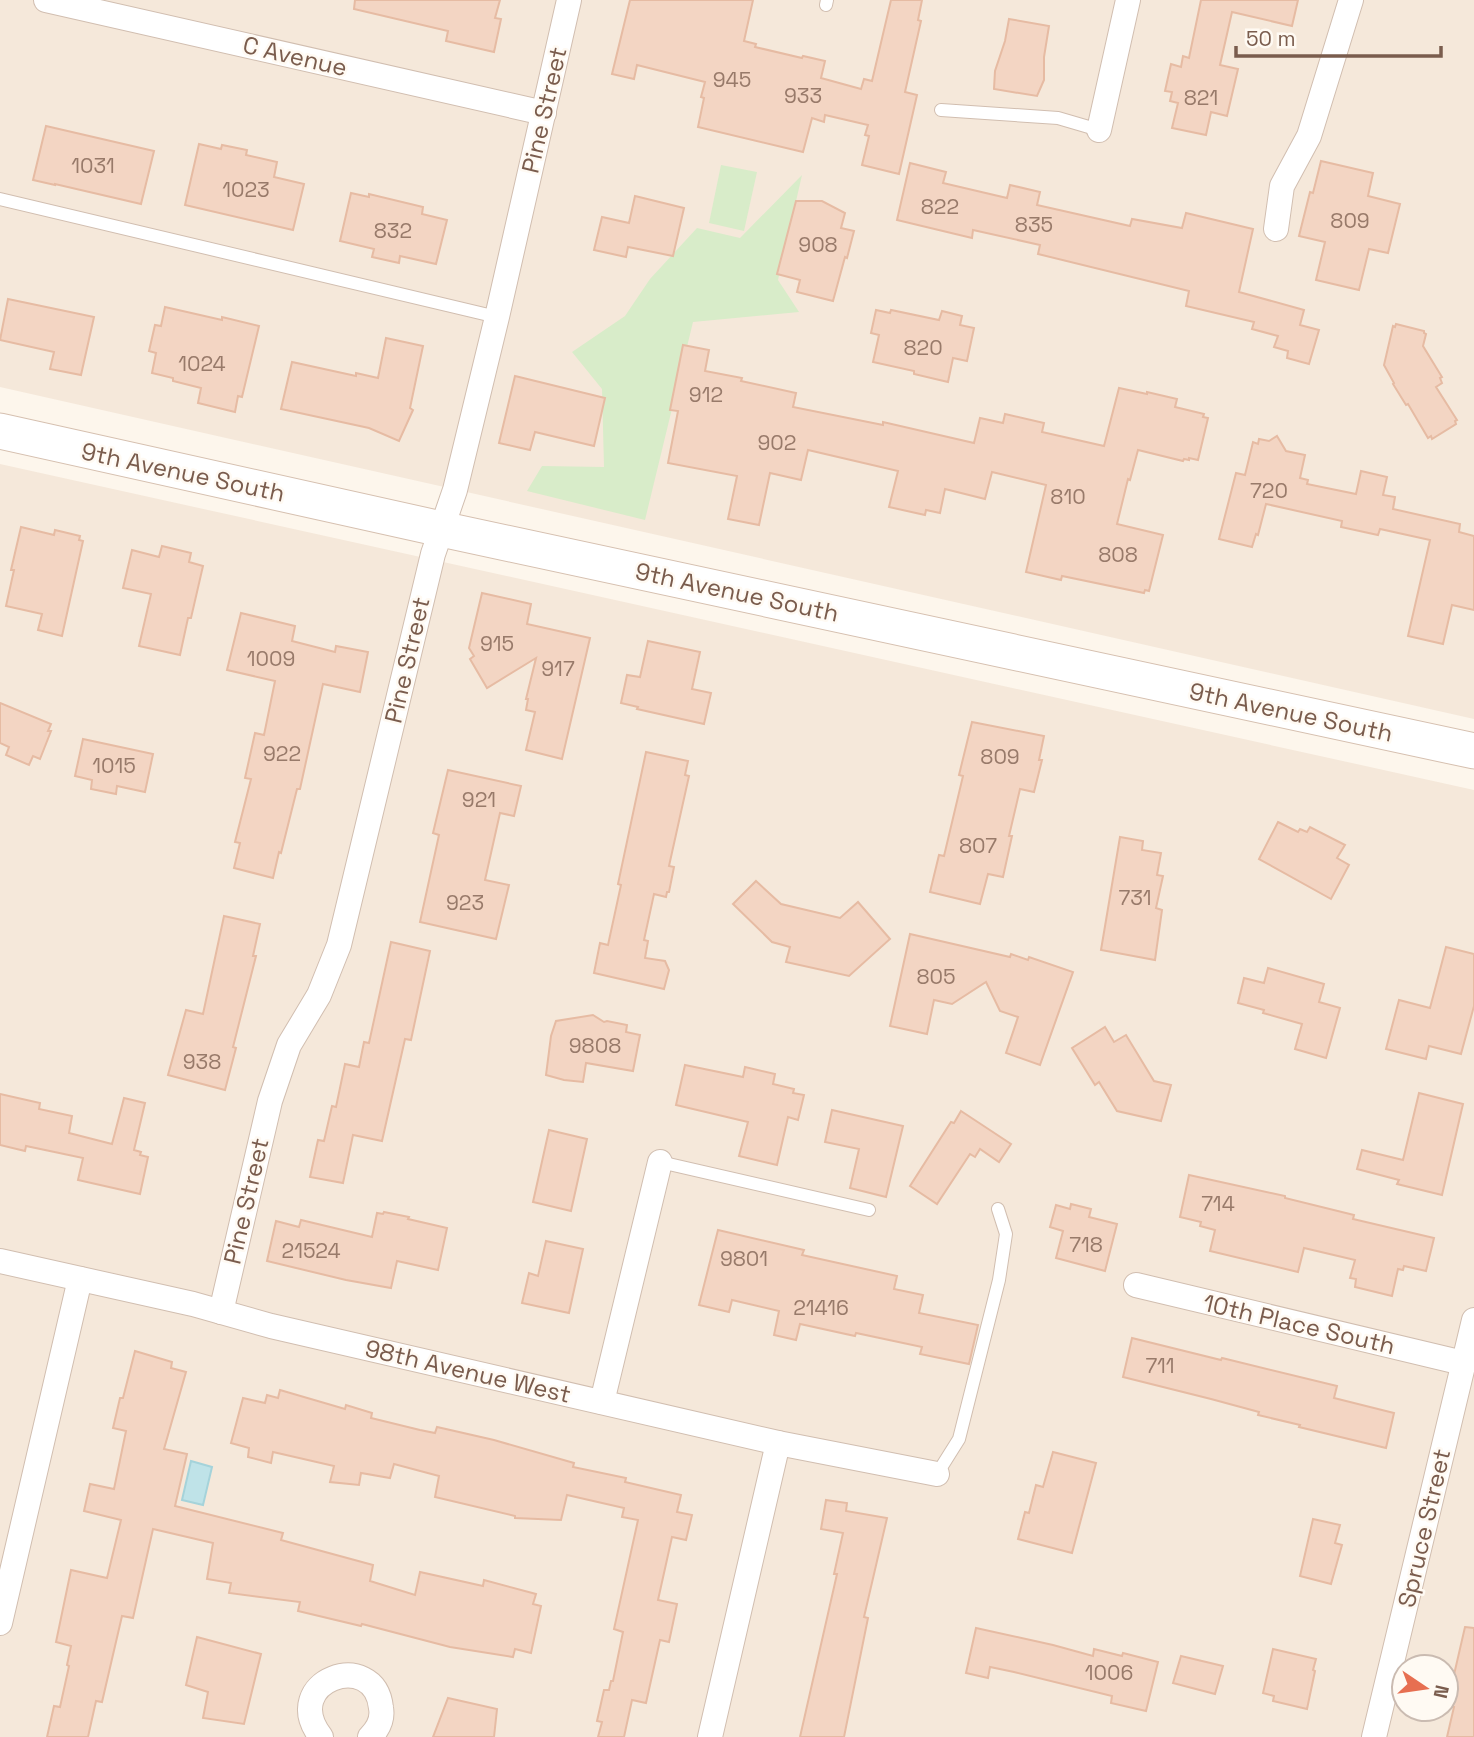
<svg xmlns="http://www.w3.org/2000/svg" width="1474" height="1737" viewBox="0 0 1474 1737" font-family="'Space Grotesk',sans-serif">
	<rect width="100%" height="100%" fill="#fdf6ec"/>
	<g fill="#f5e8da" fill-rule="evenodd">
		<path d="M0 0H1474V719L0 387Z"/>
		<path d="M0 464 1474 790V1737H0ZM1404 1667H1446V1709H1404Z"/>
	</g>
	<g fill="#d8ecc9">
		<path d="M721 165 757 172 744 231 709 223Z"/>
		<path d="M802 175 778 280 799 312 693 322 645 520 527 491 542 466 604 467 602 389 572 352 625 316 650 279 697 228 740 238Z"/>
	</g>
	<path fill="#bfe3e8" stroke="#a5d3da" stroke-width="2" d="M191 1461 212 1467 203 1505 182 1500Z"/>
	<g fill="#f3d5c3" stroke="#e6bba3" stroke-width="2">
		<path d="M355 0H500L495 18 501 19 494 52 446 41 448 31 354 9Z"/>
		<path d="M630 0H753L744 41 756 44 755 47 802 58 803 56 825 61 821 78 861 89 864 79 872 81 891 0H922L918 20 921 21 905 92 917 95 899 174 862 165 869 136 865 135 868 125 825 115 824 122 812 118 803 152 698 127 704 98 701 97 705 82 637 65 634 79 612 74Z"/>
		<path d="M1201 0H1298L1292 26 1232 12 1220 65 1238 69 1227 116 1211 112 1206 135 1172 128 1178 103 1170 101 1172 92 1165 91 1171 64 1181 67 1183 56 1189 58Z"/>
		<path d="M1009 19 1049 26 1044 57V80L1037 96 994 89 995 71 1005 41Z"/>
		<path d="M46 126 154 151 141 204 55 184V185L33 180Z"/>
		<path d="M199 144 221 149 222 145 247 150 246 155 277 162 274 177 304 184 293 230 185 205Z"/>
		<path d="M1321 161 1373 173 1368 196 1400 204 1388 253 1369 249 1359 290 1316 280 1325 242 1299 236 1310 192 1313 193Z"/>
		<path d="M910 163 946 172 943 183 1007 198 1010 185 1040 192 1037 205 1130 226 1132 219 1182 228 1186 213 1253 229 1239 292 1304 310 1300 325 1319 330 1309 364 1287 358 1288 351 1274 347 1278 336 1252 329 1254 322 1186 306 1189 291 1038 254 1040 245 973 230 972 238 897 220Z"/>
		<path d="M351 193 369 197V194L423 207 422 214 447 220 436 264 400 256 399 263 372 257 374 249 340 241Z"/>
		<path d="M635 196 684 208 673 256 628 247 626 257 594 250 602 217 629 223Z"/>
		<path d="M796 201H822L845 213 841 228 854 231 847 258 845 257 833 301 797 292 800 280 777 274Z"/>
		<path d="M8 299 94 317 81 375 50 369 54 352 0 340Z"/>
		<path d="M165 307 222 320V317L259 326 242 397 238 396 235 412 198 403 201 388 173 381V378L152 373 156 353 149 351 155 325 161 326Z"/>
		<path d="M876 310 890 313 891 310 939 320 942 311 962 316 960 325 974 328 967 361 953 358 948 382 914 374V371L873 362 879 335 871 333Z"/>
		<path d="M1396 324 1424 331V333L1426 334 1423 346 1442 377 1440 378 1442 383 1436 387 1457 420 1455 421 1456 424 1432 439 1431 436 1428 438 1408 404 1406 405 1393 384 1394 383 1384 365 1393 326 1395 327Z"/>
		<path d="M386 338 423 346 410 408 413 410 399 441 369 428 281 409 292 362 356 376V373L378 378Z"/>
		<path d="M683 345 709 350 705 371 742 378 741 381 796 393 793 407 883 425V422L974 443 980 418 1003 423 1005 414 1044 423 1042 432 1104 446 1119 388 1147 394V392L1177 399 1175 407 1204 414 1203 417 1208 418 1198 460 1189 458V460L1184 459 1183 461 1138 450 1130 480 1128 479 1117 524 1163 535 1149 591 1145 590 1144 593 1062 576 1061 580 1026 572 1046 485 992 472 985 499 945 489 940 513 926 510 925 515 889 507 898 471 808 450 801 480 770 473 759 525 728 519 737 476 668 463 678 411 670 410Z"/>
		<path d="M515 376 605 398 594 446 535 432 530 450 499 443Z"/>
		<path d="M1277 436 1286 451 1305 455 1300 478 1308 480 1307 484 1356 494 1361 471 1387 477 1383 495 1395 497 1393 509 1460 524 1459 532 1474 536V610L1452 605 1443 644 1408 636 1430 540 1380 529 1378 535 1341 527 1342 521 1266 504 1258 535 1256 534 1252 547 1219 539 1236 473 1245 475 1253 442 1258 444 1259 439 1269 441Z"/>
		<path d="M21 527 54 535 55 530 80 536 79 540 83 541 62 636 38 630 42 614 6 606 14 570H11Z"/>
		<path d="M162 546 191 553 189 562 203 566 191 618H188L180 655 139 646 151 594 123 588 132 550 159 557Z"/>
		<path d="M482 593 531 604 527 624 590 638 562 759 526 750 535 712 526 710 528 699H526L536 658 487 688 470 659 474 656 469 648Z"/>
		<path d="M241 613 295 626 292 641 335 652 336 646 368 652 360 692 323 684 300 789H297L281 853 279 852 273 878 234 868 240 843 235 842 251 779 245 778 255 733 264 735 275 681 227 670Z"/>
		<path d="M648 641 700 652 692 689 711 693 704 724 637 709 638 707 621 703 627 675 640 677Z"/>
		<path d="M0 703 51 724 48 731H51L40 759 33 756 29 765 6 755 9 747 0 743Z"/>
		<path d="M972 722 1044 736 1039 760H1042L1034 792 1020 789 1009 836H1012L1003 877 988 874 980 904 930 892 939 855 944 856 963 776 959 775Z"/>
		<path d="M83 739 153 754 145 792 117 786 116 794 91 789 92 780 75 776Z"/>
		<path d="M646 752 688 761 685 775 689 776 669 866 674 867 669 892H667L666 897 654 894 644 940 648 941 645 958 665 961 669 970 664 989 594 973 600 943 608 945 621 885 618 884Z"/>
		<path d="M448 770 521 786 514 816 500 813 485 880 509 885 496 939 420 922 439 835 433 833Z"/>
		<path d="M1278 822 1298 832 1300 829 1307 832 1310 827 1345 845 1337 858 1349 865 1331 899 1259 859Z"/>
		<path d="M1120 837 1143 841 1142 850 1161 853 1157 875 1163 876 1156 908 1162 910 1155 960 1101 950Z"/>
		<path d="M756 881 781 904 840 918 858 902 890 939 849 976 786 962 790 947 772 942 733 904Z"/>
		<path d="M224 916 260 924 253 956H256L233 1047 236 1048 225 1090 168 1075 186 1010 203 1014Z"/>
		<path d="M910 934 1010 957 1011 954 1028 960 1029 957 1073 972 1040 1065 1006 1053 1018 1017 1000 1011 986 982 952 1004 934 1000 927 1034 890 1026Z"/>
		<path d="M391 942 430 951 411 1040 405 1039 382 1141 353 1135 343 1183 310 1177 318 1140 324 1141 332 1106 336 1107 345 1064 359 1067 364 1042 369 1043Z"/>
		<path d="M1446 947 1474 954V1006L1461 1054 1429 1046 1426 1059 1386 1049 1399 1000 1430 1008Z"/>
		<path d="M1268 968 1324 984 1319 1002 1340 1008 1326 1058 1295 1049 1302 1024 1263 1013 1264 1010 1238 1003 1244 978 1264 983Z"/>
		<path d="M593 1015 604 1022 607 1021 627 1025 626 1032 640 1035 633 1071 586 1063 583 1082 564 1080 546 1075 551 1036 556 1021Z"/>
		<path d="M1105 1027 1114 1042 1126 1035 1154 1081 1171 1085 1161 1121 1117 1111 1099 1082 1095 1085 1072 1048Z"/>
		<path d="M685 1065 743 1077 745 1067 775 1074 773 1084 794 1089 793 1093 804 1095 798 1120 788 1117 777 1165 739 1156 748 1122 676 1105Z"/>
		<path d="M1419 1093 1463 1104 1442 1195 1397 1184 1399 1180 1357 1169 1362 1150 1403 1160Z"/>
		<path d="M0 1094 40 1103 39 1109 72 1116 69 1133 112 1144 124 1098 145 1103 134 1150 141 1152 140 1155 148 1157 140 1194 78 1180 83 1158 26 1146 25 1151 0 1145Z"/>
		<path d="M832 1110 903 1126 886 1197 850 1188 859 1149 825 1142Z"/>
		<path d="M961 1111 1011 1144 999 1162 980 1149 975 1157 970 1154 937 1204 910 1186 951 1122 954 1123Z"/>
		<path d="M549 1130 587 1139 571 1211 533 1202Z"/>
		<path d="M1189 1175 1285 1196V1198L1354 1215 1353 1219 1434 1238 1426 1271 1404 1266 1403 1270 1398 1269 1392 1296 1355 1287 1356 1279 1350 1278 1355 1260 1304 1248 1298 1272 1210 1251 1215 1230 1200 1226 1201 1222 1180 1217Z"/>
		<path d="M1071 1204 1091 1209 1089 1217 1117 1224 1105 1271 1056 1258 1063 1231 1050 1227 1056 1205 1070 1209Z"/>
		<path d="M384 1212 409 1217 408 1219 447 1228 438 1270 397 1261 391 1288 346 1280 267 1261 276 1221 299 1227 301 1220 372 1237 377 1213 383 1214Z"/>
		<path d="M718 1230 804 1250 802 1255 897 1276 894 1289 923 1295 919 1313 978 1325 969 1364 920 1354 922 1347 856 1333 855 1336 800 1324 796 1340 774 1335 779 1311 732 1300 729 1312 699 1305Z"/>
		<path d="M546 1241 583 1249 569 1313 522 1303 529 1273 538 1276Z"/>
		<path d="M1132 1338 1221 1360 1222 1358 1337 1386 1334 1398 1394 1413 1386 1448 1299 1427 1300 1425 1258 1415 1259 1412 1211 1399 1123 1377Z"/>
		<path d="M135 1351 172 1362 171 1368 186 1372 164 1449 187 1454 175 1506 283 1533 281 1540 373 1565 370 1581 415 1595 420 1572 483 1586 484 1580 536 1594 533 1604 541 1606 531 1653 515 1649 513 1657 450 1647 362 1624 361 1626 298 1611 300 1602 229 1593 231 1583 207 1579 213 1543 153 1529 133 1618 122 1616 102 1702 96 1701 88 1737H47L54 1706 60 1707 69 1666 67 1665 71 1646 56 1642 71 1570 107 1578 121 1520 84 1511 90 1484 114 1489 126 1431 113 1428 120 1398H123Z"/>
		<path d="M280 1390 345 1409 346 1405 372 1413 371 1418 420 1430 435 1433 437 1427 494 1440 574 1463 573 1467 626 1478 625 1482 681 1495 677 1512 692 1515 686 1540 672 1537 658 1600 677 1604 669 1642 660 1640 646 1703 632 1700 624 1737H598L602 1722 597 1721 604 1690H609L611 1681H613L623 1632 614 1629 638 1520 622 1517 624 1508 567 1495 561 1520 515 1518V1516L435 1497 439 1476 394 1464 390 1478 361 1473 359 1485 330 1482 334 1466 273 1452 271 1463 248 1457 249 1448 231 1443 243 1398 265 1403 267 1395 278 1398Z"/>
		<path d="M1053 1452 1096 1463 1072 1553 1018 1539 1025 1512 1029 1513 1036 1485 1043 1487Z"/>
		<path d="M826 1500 847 1503 846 1511 887 1518 864 1617 868 1618 844 1737H800L837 1574H834L843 1533 821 1529Z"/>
		<path d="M1313 1519 1340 1525 1335 1543 1342 1545 1331 1584 1300 1576Z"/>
		<path d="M1465 1627 1474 1628V1737H1447L1454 1707 1447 1705Z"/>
		<path d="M976 1628 1053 1645 1093 1656 1094 1649 1122 1656 1123 1653 1158 1662 1146 1711 1111 1703 1112 1696 1014 1672 990 1667 988 1678 966 1673Z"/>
		<path d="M197 1637 261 1654 244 1724 203 1718 208 1692 186 1685Z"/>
		<path d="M1273 1649 1316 1659 1313 1670 1315 1671 1307 1709 1273 1701 1274 1696 1263 1693Z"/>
		<path d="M1181 1656 1223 1666 1215 1694 1173 1683Z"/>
		<path d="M448 1698 497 1709 494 1737H433Z"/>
	</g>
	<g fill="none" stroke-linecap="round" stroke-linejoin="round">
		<g stroke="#d1beb0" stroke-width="14">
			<g id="lane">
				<path d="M826 5 827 0"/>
				<path d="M941 110 1058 118 1099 130"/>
				<path d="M0 199 497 317"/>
				<path d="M660 1162 869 1210"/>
				<path d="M937 1474 959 1439 999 1280 1006 1234 998 1209"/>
			</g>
		</g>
		<g stroke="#d1beb0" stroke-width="26">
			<g id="street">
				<path d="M46 0 544 113"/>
				<path d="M1099 130 1128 0"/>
				<path d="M1276 229 1282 186 1309 136 1351 0"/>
				<path d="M0 1261 193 1304 271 1326 778 1443 937 1474"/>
				<path d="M1136 1285 1463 1363"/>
				<path d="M221 1312 270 1101 289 1045 319 995 339 945 433 554 455 490 497 317 569 0"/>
				<path d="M602 1402 660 1162"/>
				<path d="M0 1623 80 1279"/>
				<path d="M321 1737C278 1681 375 1647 381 1708 383 1719 378 1729 370 1737"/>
				<path d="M710 1737 778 1443"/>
				<path d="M1374 1737 1474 1320"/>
			</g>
		</g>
		<g stroke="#d6c0b0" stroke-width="37">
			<path id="secondary" d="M0 431 441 529 1474 751"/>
		</g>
		<use href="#lane" stroke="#fff" stroke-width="12"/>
		<use href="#street" stroke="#fff" stroke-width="24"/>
		<use href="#secondary" stroke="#fff" stroke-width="35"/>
	</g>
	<g text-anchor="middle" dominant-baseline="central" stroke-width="5" stroke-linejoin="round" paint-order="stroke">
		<g font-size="21" fill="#987a6a">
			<text x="732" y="79">945</text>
			<text x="803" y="95">933</text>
			<text x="1201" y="97">821</text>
			<text x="93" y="165">1031</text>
			<text x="246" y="189">1023</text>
			<text x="940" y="206">822</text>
			<text x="1350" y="220">809</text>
			<text x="1034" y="224">835</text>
			<text x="393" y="230">832</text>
			<text x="818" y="244">908</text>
			<text x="923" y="347">820</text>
			<text x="202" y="363">1024</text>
			<text x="706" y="394">912</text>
			<text x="777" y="442">902</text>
			<text x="1269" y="490">720</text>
			<text x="1068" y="496">810</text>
			<text x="1118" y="554">808</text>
			<text x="497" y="643">915</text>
			<text x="271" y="658">1009</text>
			<text x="558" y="668">917</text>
			<text x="282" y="753">922</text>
			<text x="1000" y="756">809</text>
			<text x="114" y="765">1015</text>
			<text x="479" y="799">921</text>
			<text x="978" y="845">807</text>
			<text x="1135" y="897">731</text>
			<text x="465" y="902">923</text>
			<text x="936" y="976">805</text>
			<text x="595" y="1045">9808</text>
			<text x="202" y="1061">938</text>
			<text x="1218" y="1203">714</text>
			<text x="1086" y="1244">718</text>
			<text x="311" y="1250">21524</text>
			<text x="744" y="1258">9801</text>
			<text x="821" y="1307">21416</text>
			<text x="1160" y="1365">711</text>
			<text x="1109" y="1672">1006</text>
		</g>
		<g font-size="24" fill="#7a5c4d" stroke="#fffaf3">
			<text transform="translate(295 56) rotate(13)">C Avenue</text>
			<text transform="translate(544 110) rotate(-77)">Pine Street</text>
			<text transform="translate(183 472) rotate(12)">9th Avenue South</text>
			<text transform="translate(737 592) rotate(12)">9th Avenue South</text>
			<text transform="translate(407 660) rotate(-77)">Pine Street</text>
			<text transform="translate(1291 712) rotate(12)">9th Avenue South</text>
			<text transform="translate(246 1201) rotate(-77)">Pine Street</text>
			<text transform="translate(1299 1324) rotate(13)">10th Place South</text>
			<text transform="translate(468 1371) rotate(13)">98th Avenue West</text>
			<text transform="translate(1424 1528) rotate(-77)">Spruce Street</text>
		</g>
	</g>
	<g transform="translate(1425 1688) rotate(103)"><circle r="33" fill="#fffaf3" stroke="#cabbb1" stroke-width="2"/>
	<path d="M0-5L12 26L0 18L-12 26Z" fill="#e76f51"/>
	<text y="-10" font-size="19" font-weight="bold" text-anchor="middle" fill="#7a5c4d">N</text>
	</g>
	<path d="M1236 46v10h205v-10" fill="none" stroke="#7a5c4d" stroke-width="3.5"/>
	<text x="1246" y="46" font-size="21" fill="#7a5c4d" stroke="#fffaf3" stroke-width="5" paint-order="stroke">50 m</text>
</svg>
